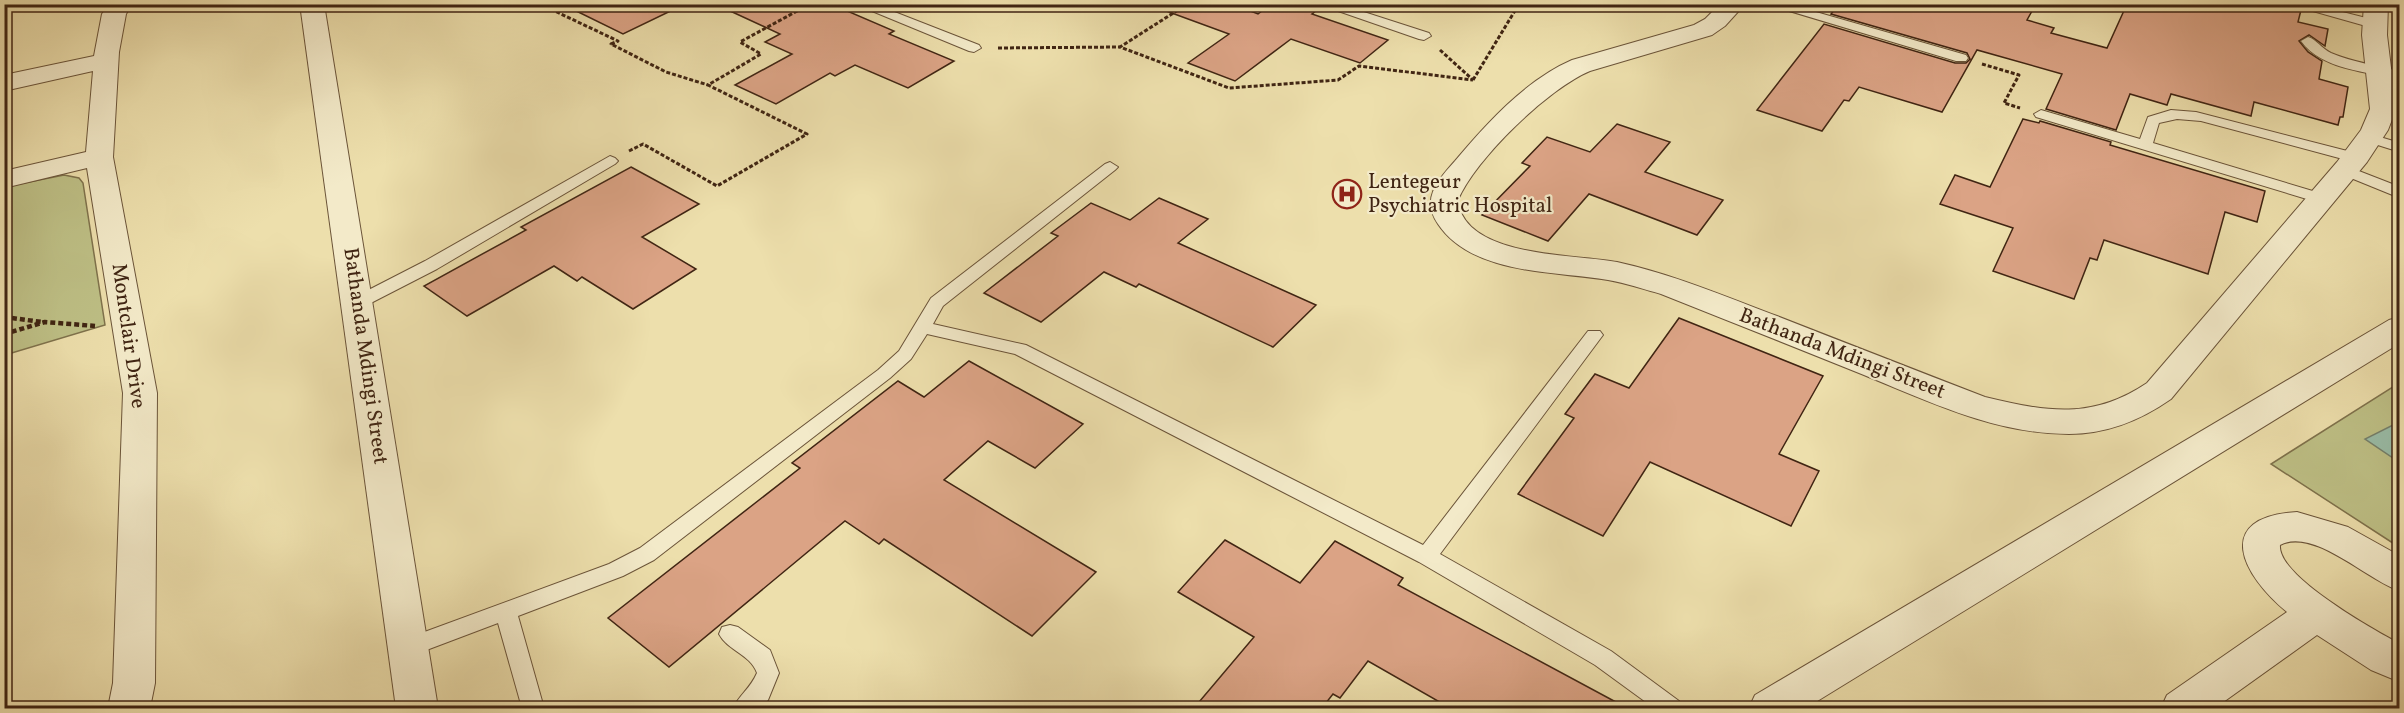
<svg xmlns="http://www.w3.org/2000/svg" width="2404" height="713" viewBox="0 0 2404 713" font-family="Vollkorn,serif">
	<rect width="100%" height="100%" fill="#eddfac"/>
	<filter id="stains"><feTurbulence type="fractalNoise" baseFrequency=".00333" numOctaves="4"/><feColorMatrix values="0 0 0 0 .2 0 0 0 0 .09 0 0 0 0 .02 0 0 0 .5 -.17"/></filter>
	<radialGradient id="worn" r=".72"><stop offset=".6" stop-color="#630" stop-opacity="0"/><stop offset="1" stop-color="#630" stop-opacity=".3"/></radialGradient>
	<g fill="#bec086" stroke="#7f724c" stroke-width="1.5">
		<path d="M64 175 79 178 83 183 105 325 5 355 4 187Z"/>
		<path d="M2399 383V547L2271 464Z"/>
	</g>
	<path fill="#99bda8" stroke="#75806c" stroke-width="1.5" d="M2399 422V462L2365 439Z"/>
	<g fill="#dba385" stroke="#402513" stroke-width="1.5">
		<path d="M562 4H685L623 34Z"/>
		<path d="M715 4H831L894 31 889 34 954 61 908 88 855 65 835 76 830 73 776 104 735 85 792 54 765 42 780 34Z"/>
		<path d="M1159 4H1232L1258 14 1271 4H1316L1321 7 1312 14 1388 40 1360 63 1291 39 1235 81 1188 63 1229 34 1158 8Z"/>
		<path d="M1839 4H2036L2027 20 2054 28 2051 33 2107 48 2127 4H2160L2186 11 2188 4H2279L2301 10 2298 22 2328 29 2325 46 2309 35 2299 41 2308 52 2322 61 2319 79 2348 87 2343 117H2340L2338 125 2254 102 2251 116 2171 94 2167 105 2130 94 2116 130 2046 109 2062 74 1977 50 1942 112 1859 87 1849 101 1844 100 1822 131 1757 110 1824 24 1955 63H1966L1970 59 1967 53 1831 14Z"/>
		<path d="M2023 119 2039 123 2040 121 2111 142 2110 145 2265 191 2257 222 2225 212 2208 274 2104 240 2097 260 2090 258 2074 299 1993 271 2013 228 1940 204 1955 175 1990 187Z"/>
		<path d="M1617 124 1670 142 1645 172 1723 200 1697 235 1589 194 1548 241 1482 215 1530 166 1522 163 1547 137 1590 152Z"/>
		<path d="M631 167 699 204 642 237 696 269 633 309 582 277 577 281 554 266 467 316 424 286 526 230 521 227Z"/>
		<path d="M1159 198 1208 219 1178 243 1316 305 1273 347 1139 284 1136 287 1104 272 1041 322 984 293 1058 236 1051 233 1091 203 1130 220Z"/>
		<path d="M1679 318 1823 376 1779 454 1819 471 1791 526 1650 462 1603 536 1518 494 1574 418 1565 414 1595 374 1629 388Z"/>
		<path d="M969 361 1083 424 1035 468 988 441 944 480 1096 572 1032 636 884 539 879 544 845 521 669 667 608 618 800 468 792 463 898 381 924 397Z"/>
		<path d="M1225 540 1300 583 1335 541 1403 578 1398 585 1627 708H1450L1368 661 1340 698 1333 694 1322 708H1194L1254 637 1178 592Z"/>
	</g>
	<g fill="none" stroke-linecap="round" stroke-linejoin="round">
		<g stroke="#6b5439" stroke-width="2">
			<g id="service">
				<path d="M855 4H874L979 45 981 48 974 52 969 51Z"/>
				<path d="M1318 4H1339L1429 33 1431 36 1424 40 1419 39Z"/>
				<path d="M1766 4H1788L1966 55 1968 58 1966 61H1956Z"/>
				<path d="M2288 4H2311L2378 21 2380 24 2373 28Z"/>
				<path d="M2308 37C2316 39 2322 49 2331 53 2353 62 2376 66 2400 71V79C2368 72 2322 70 2301 41Z"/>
				<path d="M2041 110 2140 139 2148 117 2171 110 2196 112 2359 154 2362 157 2354 162 2201 121 2177 119 2159 123 2153 143 2326 195 2328 198 2326 201 2320 203 2036 117 2034 114Z"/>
				<path d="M2370 134 2400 143V152L2365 141 2363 138 2365 135Z"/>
				<path d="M610 156 615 158 618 161 615 164 437 269 363 307H351L348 303 351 299 425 261Z"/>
				<path d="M1110 162 1118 167 1115 170 943 306 933 324 1026 345 1423 545 1588 331H1600L1603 335 1600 339 1440 554 1611 651 1679 701 1682 708H1654L1595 665 1419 562 1015 354 927 334 911 359 890 378 654 560 623 576 518 616 544 708H522L498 623 408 657 400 655 397 648 400 641 609 564 640 548 878 370 899 351 931 298 1105 164Z"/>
				<path d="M2346 166 2400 187V198L2341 174 2338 171Z"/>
				<path d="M730 625 738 627 770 650 779 673 768 700 760 708H733C740 694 750 689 757 673 750 654 728 651 719 634L722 627Z"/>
			</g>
		</g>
		<g stroke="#6b5439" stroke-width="2">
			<g id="minor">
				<path d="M109 4H132L126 14 119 52 113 157 157 393 155 683 150 708H108L113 683 123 393 87 168 4 188V171L86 152 93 71 4 91V75L94 56 102 14Z"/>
				<path d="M300 4H324L438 708H396Z"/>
				<path d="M1720 4H1745L1725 26 1712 35 1590 71C1549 88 1475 159 1458 200 1463 258 1576 254 1617 262 1672 274 1724 296 1777 316 1846 343 1915 370 1985 397 2047 412 2092 420 2147 383L2337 162 2361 130 2370 109 2362 35 2364 4H2388L2387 35 2396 109 2388 130 2367 162 2171 399C2141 420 2107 434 2069 434 1996 434 1930 402 1864 375 1797 348 1729 321 1661 294 1643 289 1626 283 1608 280 1555 271 1472 275 1438 224 1421 199 1437 181 1455 161 1487 123 1526 80 1572 60L1694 25 1705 19Z"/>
				<path d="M2400 317V343L1806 708H1749L1755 695 2389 320Z"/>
				<path d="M2297 512 2348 527 2400 556V591C2368 581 2314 527 2280 545 2277 576 2374 630 2400 644V682L2371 670 2317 635 2215 708H2161L2167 695 2287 612C2242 575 2212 517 2297 512Z"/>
			</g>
		</g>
		<g stroke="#402513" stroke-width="3" stroke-dasharray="4 2" stroke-linecap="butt">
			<path d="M544 4 542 5 618 41 611 44 666 72 708 85"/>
			<path d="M1162 4 1178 10"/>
			<path d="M1178 10 1120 47 1229 88 1338 80 1359 66 1473 80"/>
			<path d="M998 48 1120 47"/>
			<path d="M1440 50 1472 79"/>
			<path d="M1982 64 2019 75 2004 103 2020 108"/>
			<path d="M1473 80 1519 4"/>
			<path d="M629 151 643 144 717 186 807 134 708 85 761 54 740 42 810 4"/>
		</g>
		<g stroke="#402513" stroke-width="4.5" stroke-dasharray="5 3" stroke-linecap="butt">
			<path d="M4 317 42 322"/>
			<path d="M4 334 45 322 95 326"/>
		</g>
		<use href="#service" fill="#f3eac9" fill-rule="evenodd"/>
		<use href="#minor" fill="#f3eac9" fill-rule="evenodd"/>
	</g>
	<defs>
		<g id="hospital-ring" transform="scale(1.5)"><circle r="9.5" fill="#f3eac9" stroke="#8f2418" stroke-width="1.5"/><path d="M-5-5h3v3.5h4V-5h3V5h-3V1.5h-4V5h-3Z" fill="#8f2418"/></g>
	</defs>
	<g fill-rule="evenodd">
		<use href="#hospital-ring" x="1347" y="194"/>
	</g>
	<g text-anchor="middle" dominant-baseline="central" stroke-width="4.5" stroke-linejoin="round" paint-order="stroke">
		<g font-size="21" fill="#402513" stroke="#f3eac9" text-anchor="start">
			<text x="1368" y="182">Lentegeur<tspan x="1368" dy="24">Psychiatric Hospital</tspan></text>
		</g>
		<g font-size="21" fill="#402513" stroke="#f3eac9">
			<text transform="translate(128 336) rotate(82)">Montclair Drive</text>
			<text transform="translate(1842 354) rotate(21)">Bathanda Mdingi Street</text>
			<text transform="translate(365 356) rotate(82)">Bathanda Mdingi Street</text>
		</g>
	</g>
	<rect width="2404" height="713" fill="none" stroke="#eddfac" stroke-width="24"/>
	<rect x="6" y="6" width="2392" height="701" fill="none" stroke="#402513" stroke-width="3"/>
	<rect x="12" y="12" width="2380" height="689" fill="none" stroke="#402513" stroke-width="1.5"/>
	<rect width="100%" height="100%" filter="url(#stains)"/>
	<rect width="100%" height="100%" fill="url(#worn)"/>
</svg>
